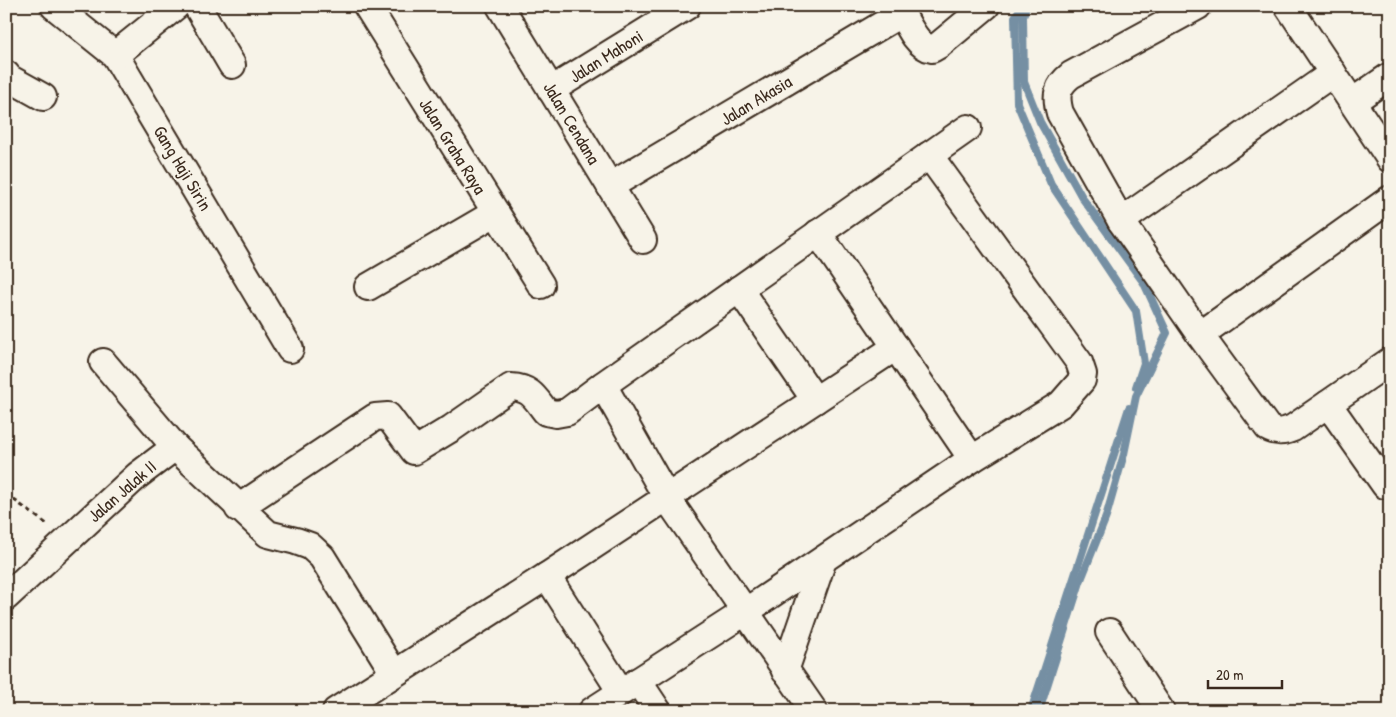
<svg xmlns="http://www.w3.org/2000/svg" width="1396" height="717" viewBox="0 0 1396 717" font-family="'Patrick Hand',sans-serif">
	<rect width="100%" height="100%" fill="#f7f3e8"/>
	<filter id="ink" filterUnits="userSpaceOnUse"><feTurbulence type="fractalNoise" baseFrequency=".02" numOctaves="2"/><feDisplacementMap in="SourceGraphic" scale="10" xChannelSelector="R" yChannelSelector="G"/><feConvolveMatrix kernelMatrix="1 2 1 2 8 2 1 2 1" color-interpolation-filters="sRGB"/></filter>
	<g filter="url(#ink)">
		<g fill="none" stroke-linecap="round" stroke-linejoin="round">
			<g stroke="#758fa3" stroke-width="8">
				<path d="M1022 6 1015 17 1017 103 1051 184 1136 311 1144 363 1136 387"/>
				<path d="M1026 6 1023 17 1024 82 1040 122 1083 199 1144 283 1167 333 1136 396 1124 454 1106 517 1080 582 1039 711"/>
				<path d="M1031 711 1129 408"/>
			</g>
			<g stroke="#3b2a1e" stroke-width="30">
				<g id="minor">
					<path d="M54 6 115 55 290 349"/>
					<path d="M197 6 232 65"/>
					<path d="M367 6 541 285"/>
					<path d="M500 6 643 240"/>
					<path d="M898 6C906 20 915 46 932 49L939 45 986 6"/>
					<path d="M1198 6 1071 75C1057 86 1055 95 1060 113L1121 221 1200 335 1268 428C1277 433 1284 432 1293 428L1390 361"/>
					<path d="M1288 6 1390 159"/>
					<path d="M115 55 176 6"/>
					<path d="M6 74 9 78 43 97"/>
					<path d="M551 90 687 6"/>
					<path d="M1352 102 1390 76"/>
					<path d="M610 186 902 13"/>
					<path d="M1121 221 1333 73"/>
					<path d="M818 233 972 459"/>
					<path d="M368 287 495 213"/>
					<path d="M739 289 815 400"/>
					<path d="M1200 335 1390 199"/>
					<path d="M103 362 175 447 268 534 296 541 310 546 322 557 394 673"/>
					<path d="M603 385 667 498 814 711"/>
					<path d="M1328 404 1385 485"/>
					<path d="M238 508 375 417 388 416 414 451 452 428 511 387C531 388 535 398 546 412L556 414 567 412 603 385 968 128"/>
					<path d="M547 576 621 692"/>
					<path d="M6 597 138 475 175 447"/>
					<path d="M1109 632 1161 711"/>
					<path d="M785 671 823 560"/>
					<path d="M638 681 658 711"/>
					<path d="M336 711 547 576 896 347"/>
					<path d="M592 711 745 612 972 459 1061 404 1082 380 1083 374 1079 362 929 155"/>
				</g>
			</g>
			<path stroke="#3b2a1e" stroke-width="3" stroke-dasharray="5 4" stroke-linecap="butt" d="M6 494 48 525"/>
			<use href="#minor" stroke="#f7f3e8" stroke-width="26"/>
		</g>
	</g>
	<g text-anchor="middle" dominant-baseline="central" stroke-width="4" stroke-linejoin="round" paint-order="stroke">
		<g font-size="18" fill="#3b2a1e" stroke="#f7f3e8">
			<text transform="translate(606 56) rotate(-32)">Jalan Mahoni</text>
			<text transform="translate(756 100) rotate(-31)">Jalan Akasia</text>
			<text transform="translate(572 123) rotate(59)">Jalan Cendana</text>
			<text transform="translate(453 146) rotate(58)">Jalan Graha Raya</text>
			<text transform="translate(183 168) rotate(59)">Gang Haji Sirin</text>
			<text transform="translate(122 491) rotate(-41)">Jalan Jalak II</text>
		</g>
	</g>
	<rect width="1396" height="717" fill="none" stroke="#f7f3e8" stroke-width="25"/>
	<rect x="12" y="12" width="1371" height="692" fill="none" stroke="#3b2a1e" stroke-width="2" filter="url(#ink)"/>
	<path d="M1208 680v8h74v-8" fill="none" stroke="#3b2a1e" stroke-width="2.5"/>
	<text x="1216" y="680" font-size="15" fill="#3b2a1e" stroke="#f7f3e8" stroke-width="4" paint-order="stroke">20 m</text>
</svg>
